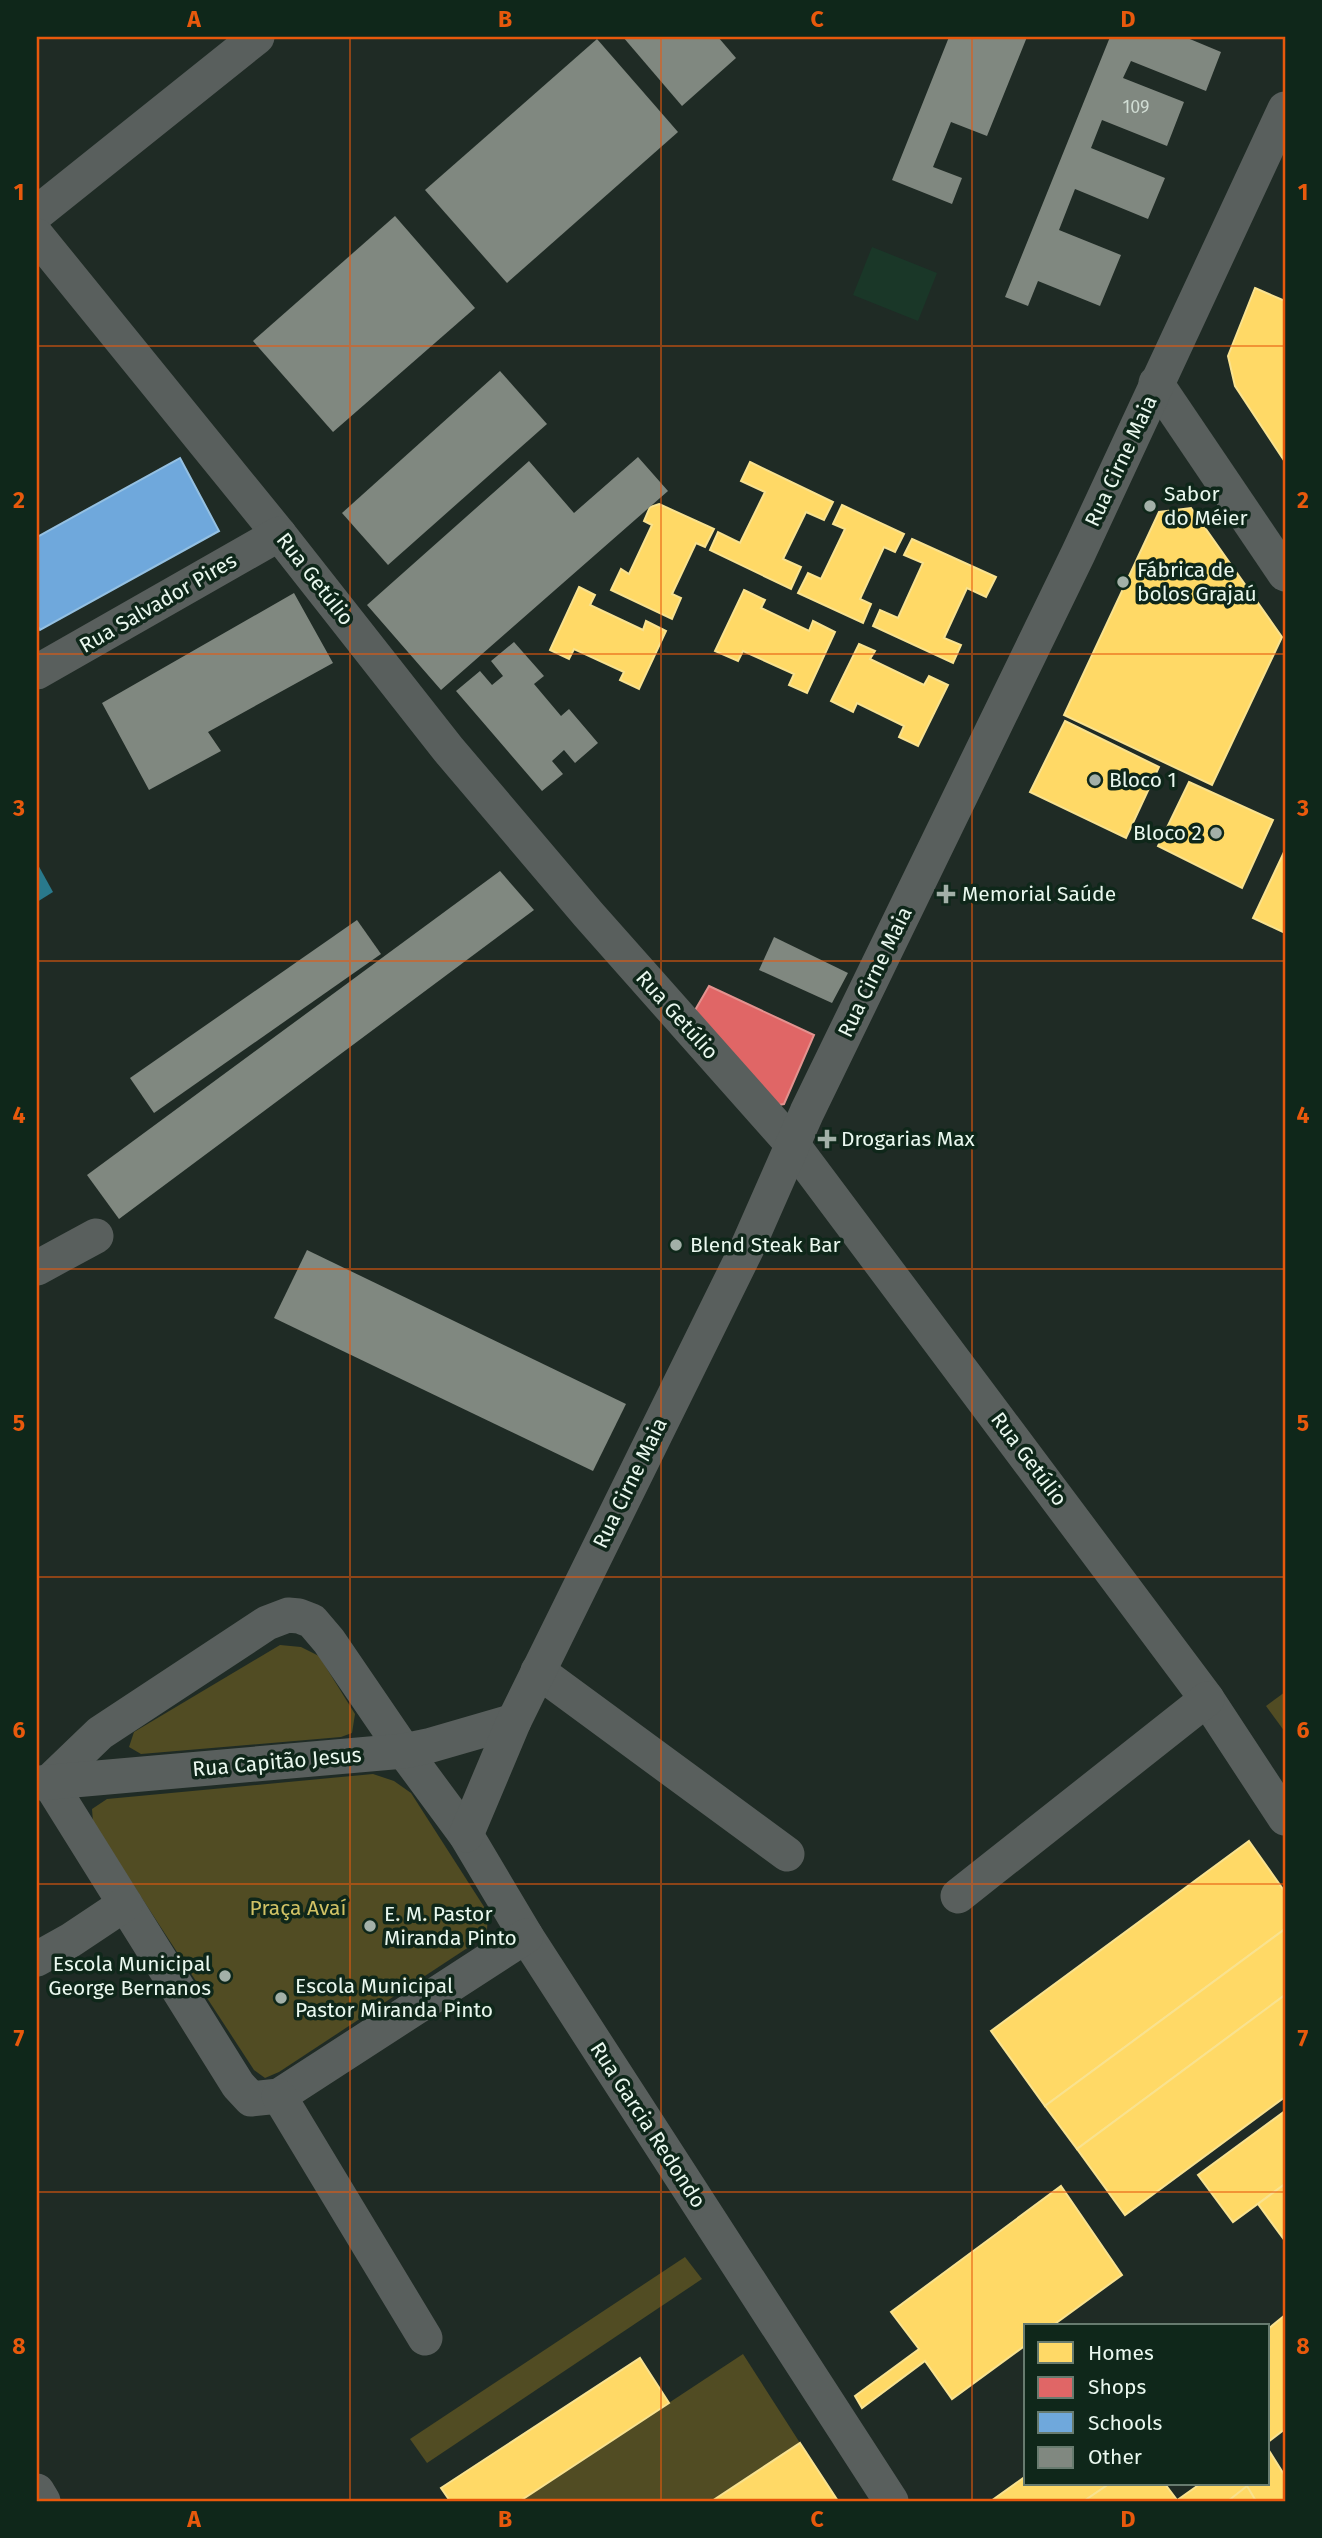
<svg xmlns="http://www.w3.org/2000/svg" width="1322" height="2538" viewBox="0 0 1322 2538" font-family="'Fira Sans',sans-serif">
	<rect width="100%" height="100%" fill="#1f2b25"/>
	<path fill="#1a3728" d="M872 247 937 273 918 321 853 295Z"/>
	<g fill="#514c23">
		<path d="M280 1645 301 1647 319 1656 355 1714 352 1733 341 1737 141 1754 129 1747 134 1732Z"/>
		<path d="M1285 1692V1732L1266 1706Z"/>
		<path d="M373 1774 394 1781 411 1793 488 1913 487 1930 478 1941 279 2072 265 2078 254 2070 115 1857 93 1822 92 1809 107 1799Z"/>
		<path d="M685 2257 702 2279 427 2463 410 2439Z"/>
		<path d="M743 2354 800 2443 712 2501H520Z"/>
	</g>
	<path fill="#29798c" d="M37 863 53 892 37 902Z"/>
	<g fill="#ffd966" stroke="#f9e28f" stroke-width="2">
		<path d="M1255 288 1285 301V462L1235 386 1228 356Z"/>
		<path d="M750 462 833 502 824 520 806 512 783 559 801 567 791 589 710 550 718 532 740 543 765 492 741 481Z"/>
		<path d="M659 504 714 529 705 547 696 543 672 594 681 598 672 619 611 590 621 569 629 574 652 525 644 521 650 507Z"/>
		<path d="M842 505 904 534 895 552 884 547 860 599 871 604 863 623 798 593 808 573 821 579 845 529 833 524Z"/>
		<path d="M1191 508 1282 637 1212 785 1064 715 1159 512Z"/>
		<path d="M912 539 996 577 986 597 967 588 944 638 961 645 953 663 873 626 880 610 898 618 923 563 904 555Z"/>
		<path d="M579 587 595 595 590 605 643 630 646 621 666 631 639 689 620 680 624 672 574 649 569 659 550 650Z"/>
		<path d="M744 590 765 600 761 608 809 631 813 621 835 632 807 693 789 685 794 674 743 651 738 661 715 651Z"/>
		<path d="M859 644 875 651 870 659 924 685 929 676 948 685 918 746 899 737 904 726 857 703 853 712 831 701Z"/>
		<path d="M1065 721 1159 767 1126 838 1030 792Z"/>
		<path d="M1189 782 1273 820 1242 888 1158 846Z"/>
		<path d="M1285 850V933L1253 918Z"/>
		<path d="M1249 1841 1285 1892V1929L1045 2106 991 2031Z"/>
		<path d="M1285 1929V1995L1077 2149 1045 2106Z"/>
		<path d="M1285 1995V2097L1125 2215 1077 2149Z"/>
		<path d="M1285 2111V2184L1233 2222 1198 2175Z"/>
		<path d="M1285 2184V2241L1258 2204Z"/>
		<path d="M1061 2186 1122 2275 1052 2326H1026V2345L952 2399 925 2361 862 2408 855 2396 919 2349 891 2312Z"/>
		<path d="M1285 2315V2429L1268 2442V2329Z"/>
		<path d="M640 2358 669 2403 520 2501H450L441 2488Z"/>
		<path d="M800 2443 838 2501H712Z"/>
		<path d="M1268 2449 1285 2476V2501H1176L1200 2484H1268Z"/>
		<path d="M1026 2476V2484H1109L1084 2501H991Z"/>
		<path d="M1109 2484H1165L1177 2500 1084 2501Z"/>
		<path d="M1247 2486 1256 2501H1228Z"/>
	</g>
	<path fill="#e06666" stroke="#e3928f" stroke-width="2" d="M709 986 814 1035 784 1104 773 1106 694 1012Z"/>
	<path fill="#6fa8dc" stroke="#94c0e2" stroke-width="2" d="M180 458 219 531 40 630 37 625V537Z"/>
	<g fill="#808880">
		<path d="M623 37H718L736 58 682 106Z"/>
		<path d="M949 37H1027L987 136 951 122 933 167 962 178 952 204 892 180Z"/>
		<path d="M1110 37H1185L1221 52 1206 91 1131 61 1123 78 1184 102 1167 146 1102 120 1091 148 1165 178 1148 219 1075 189 1059 230 1121 255 1100 306 1038 281 1028 306 1005 297Z"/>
		<path d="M597 39 678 132 507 283 425 190Z"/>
		<path d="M395 216 475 308 333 432 253 341Z"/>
		<path d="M500 371 547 424 388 565 342 513Z"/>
		<path d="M638 457 668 491 441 690 367 605 529 461 574 513Z"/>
		<path d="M294 593 333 663 208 732 221 751 149 790 102 703Z"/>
		<path d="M514 642 544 676 534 684 561 716 569 709 598 743 575 763 564 750 552 761 563 774 542 791 456 691 480 671 492 685 503 676 491 661Z"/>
		<path d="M500 871 534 910 119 1219 87 1175Z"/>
		<path d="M357 920 381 954 154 1113 130 1078Z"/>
		<path d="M774 937 848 973 832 1003 759 970Z"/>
		<path d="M307 1250 626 1404 593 1471 274 1318Z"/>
	</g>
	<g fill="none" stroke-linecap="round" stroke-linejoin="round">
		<g stroke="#595f5d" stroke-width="35">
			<path d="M37 213 257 37"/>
			<path d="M37 236 279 534 448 749 588 914 792 1144 1207 1699 1285 1818"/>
			<path d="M1156 383 1285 574"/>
			<path d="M37 672 279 534"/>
			<path d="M37 1268 96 1236"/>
			<path d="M538 1671 787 1854"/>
			<path d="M49 1782 100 1733 267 1623 288 1615 299 1616 312 1621 329 1641 404 1751 466 1835 526 1936 891 2501"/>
			<path d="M49 1782 238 2085 251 2099 279 2096 526 1936"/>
			<path d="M40 1783 404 1751 428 1746 514 1721"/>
			<path d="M466 1835 514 1721 748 1246 807 1112 1078 554 1285 109"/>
			<path d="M958 1896 1207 1699"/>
			<path d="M37 1959 71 1940 125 1904"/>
			<path d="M279 2096 425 2338"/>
			<path d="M37 2491 43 2501"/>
		</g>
	</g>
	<path fill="none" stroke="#e8590c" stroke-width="2" stroke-opacity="0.55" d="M350 37V2501M661 37V2501M972 37V2501M37 346H1285M37 654H1285M37 961H1285M37 1269H1285M37 1577H1285M37 1884H1285M37 2192H1285"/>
	<g fill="#a3b0a8" stroke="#0f271a" stroke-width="2.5">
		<circle cx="1150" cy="506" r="7"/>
		<circle cx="1123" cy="582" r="7"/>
		<circle cx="1095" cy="780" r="7"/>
		<circle cx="1216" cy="833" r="7"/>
		<path d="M942.5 883.5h7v7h7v7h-7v7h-7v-7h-7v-7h7z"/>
		<path d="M823.5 1128.5h7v7h7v7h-7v7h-7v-7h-7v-7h7z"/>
		<circle cx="676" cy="1245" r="7"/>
		<circle cx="370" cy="1926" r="7"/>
		<circle cx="225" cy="1976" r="7"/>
		<circle cx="281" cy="1998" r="7"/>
	</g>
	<g text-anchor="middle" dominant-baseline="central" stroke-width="7" stroke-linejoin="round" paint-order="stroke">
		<g font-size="18" fill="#d0dcd3">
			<text x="1136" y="107">109</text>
		</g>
		<g font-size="21" fill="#eaf8ef" stroke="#0f271a">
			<text transform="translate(1121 461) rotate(-65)">Rua Cirne Maia</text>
			<text transform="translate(315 579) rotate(52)">Rua Getúlio</text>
			<text transform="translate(158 603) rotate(-30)">Rua Salvador Pires</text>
			<text transform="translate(875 972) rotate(-64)">Rua Cirne Maia</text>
			<text transform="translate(677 1015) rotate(48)">Rua Getúlio</text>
			<text transform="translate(1029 1459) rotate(53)">Rua Getúlio</text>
			<text transform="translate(630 1483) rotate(-64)">Rua Cirne Maia</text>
			<text transform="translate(277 1762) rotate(-5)">Rua Capitão Jesus</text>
			<text transform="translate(648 2125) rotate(57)">Rua Garcia Redondo</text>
		</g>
		<g font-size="21" fill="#eaf8ef" stroke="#0f271a" text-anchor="start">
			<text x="1164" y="494">Sabor<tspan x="1164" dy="24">do Méier</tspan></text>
			<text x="1137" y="570">Fábrica de<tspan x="1137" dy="24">bolos Grajaú</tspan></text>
			<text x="1109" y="780">Bloco 1</text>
			<text x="1202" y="833" text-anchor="end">Bloco 2</text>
			<text x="962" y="894">Memorial Saúde</text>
			<text x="841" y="1139">Drogarias Max</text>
			<text x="690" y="1245">Blend Steak Bar</text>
			<text x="384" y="1914">E. M. Pastor<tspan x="384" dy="24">Miranda Pinto</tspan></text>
			<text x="211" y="1964" text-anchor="end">Escola Municipal<tspan x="211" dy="24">George Bernanos</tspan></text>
			<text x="295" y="1986">Escola Municipal<tspan x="295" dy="24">Pastor Miranda Pinto</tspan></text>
		</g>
		<g font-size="21" fill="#d1c265" stroke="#0f271a">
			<text x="298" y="1908">Praça Avaí</text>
		</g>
	</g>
	<rect width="1322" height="2538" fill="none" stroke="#0f271a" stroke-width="77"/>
	<rect x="1024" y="2324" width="245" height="161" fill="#0f271a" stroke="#677b6f" stroke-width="2"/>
	<rect x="1038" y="2342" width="35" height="21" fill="#ffd966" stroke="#677b6f" stroke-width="2"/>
	<text x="1088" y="2360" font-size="21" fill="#eaf8ef">Homes</text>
	<rect x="1038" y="2377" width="35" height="21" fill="#e06666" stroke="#677b6f" stroke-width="2"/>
	<text x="1088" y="2394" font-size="21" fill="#eaf8ef">Shops</text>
	<rect x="1038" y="2412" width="35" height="21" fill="#6fa8dc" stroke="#677b6f" stroke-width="2"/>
	<text x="1088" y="2430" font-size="21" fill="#eaf8ef">Schools</text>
	<rect x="1038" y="2447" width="35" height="21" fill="#808880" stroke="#677b6f" stroke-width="2"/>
	<text x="1088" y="2464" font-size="21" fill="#eaf8ef">Other</text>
	<rect x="38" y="38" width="1246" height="2462" fill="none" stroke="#e8590c" stroke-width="2.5"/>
	<g font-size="23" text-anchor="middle" font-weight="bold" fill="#e8590c">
		<text x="194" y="27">A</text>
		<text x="505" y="27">B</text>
		<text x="817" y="27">C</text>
		<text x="1128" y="27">D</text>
		<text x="19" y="200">1</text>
		<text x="1303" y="200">1</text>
		<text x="19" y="508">2</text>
		<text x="1303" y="508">2</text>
		<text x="19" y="816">3</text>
		<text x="1303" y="816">3</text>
		<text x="19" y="1123">4</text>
		<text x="1303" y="1123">4</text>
		<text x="19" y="1431">5</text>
		<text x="1303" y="1431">5</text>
		<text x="19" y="1738">6</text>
		<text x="1303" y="1738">6</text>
		<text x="19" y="2046">7</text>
		<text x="1303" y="2046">7</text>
		<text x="19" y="2354">8</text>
		<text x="1303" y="2354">8</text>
		<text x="194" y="2527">A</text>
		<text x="505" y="2527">B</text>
		<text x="817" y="2527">C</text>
		<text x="1128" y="2527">D</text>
	</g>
</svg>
